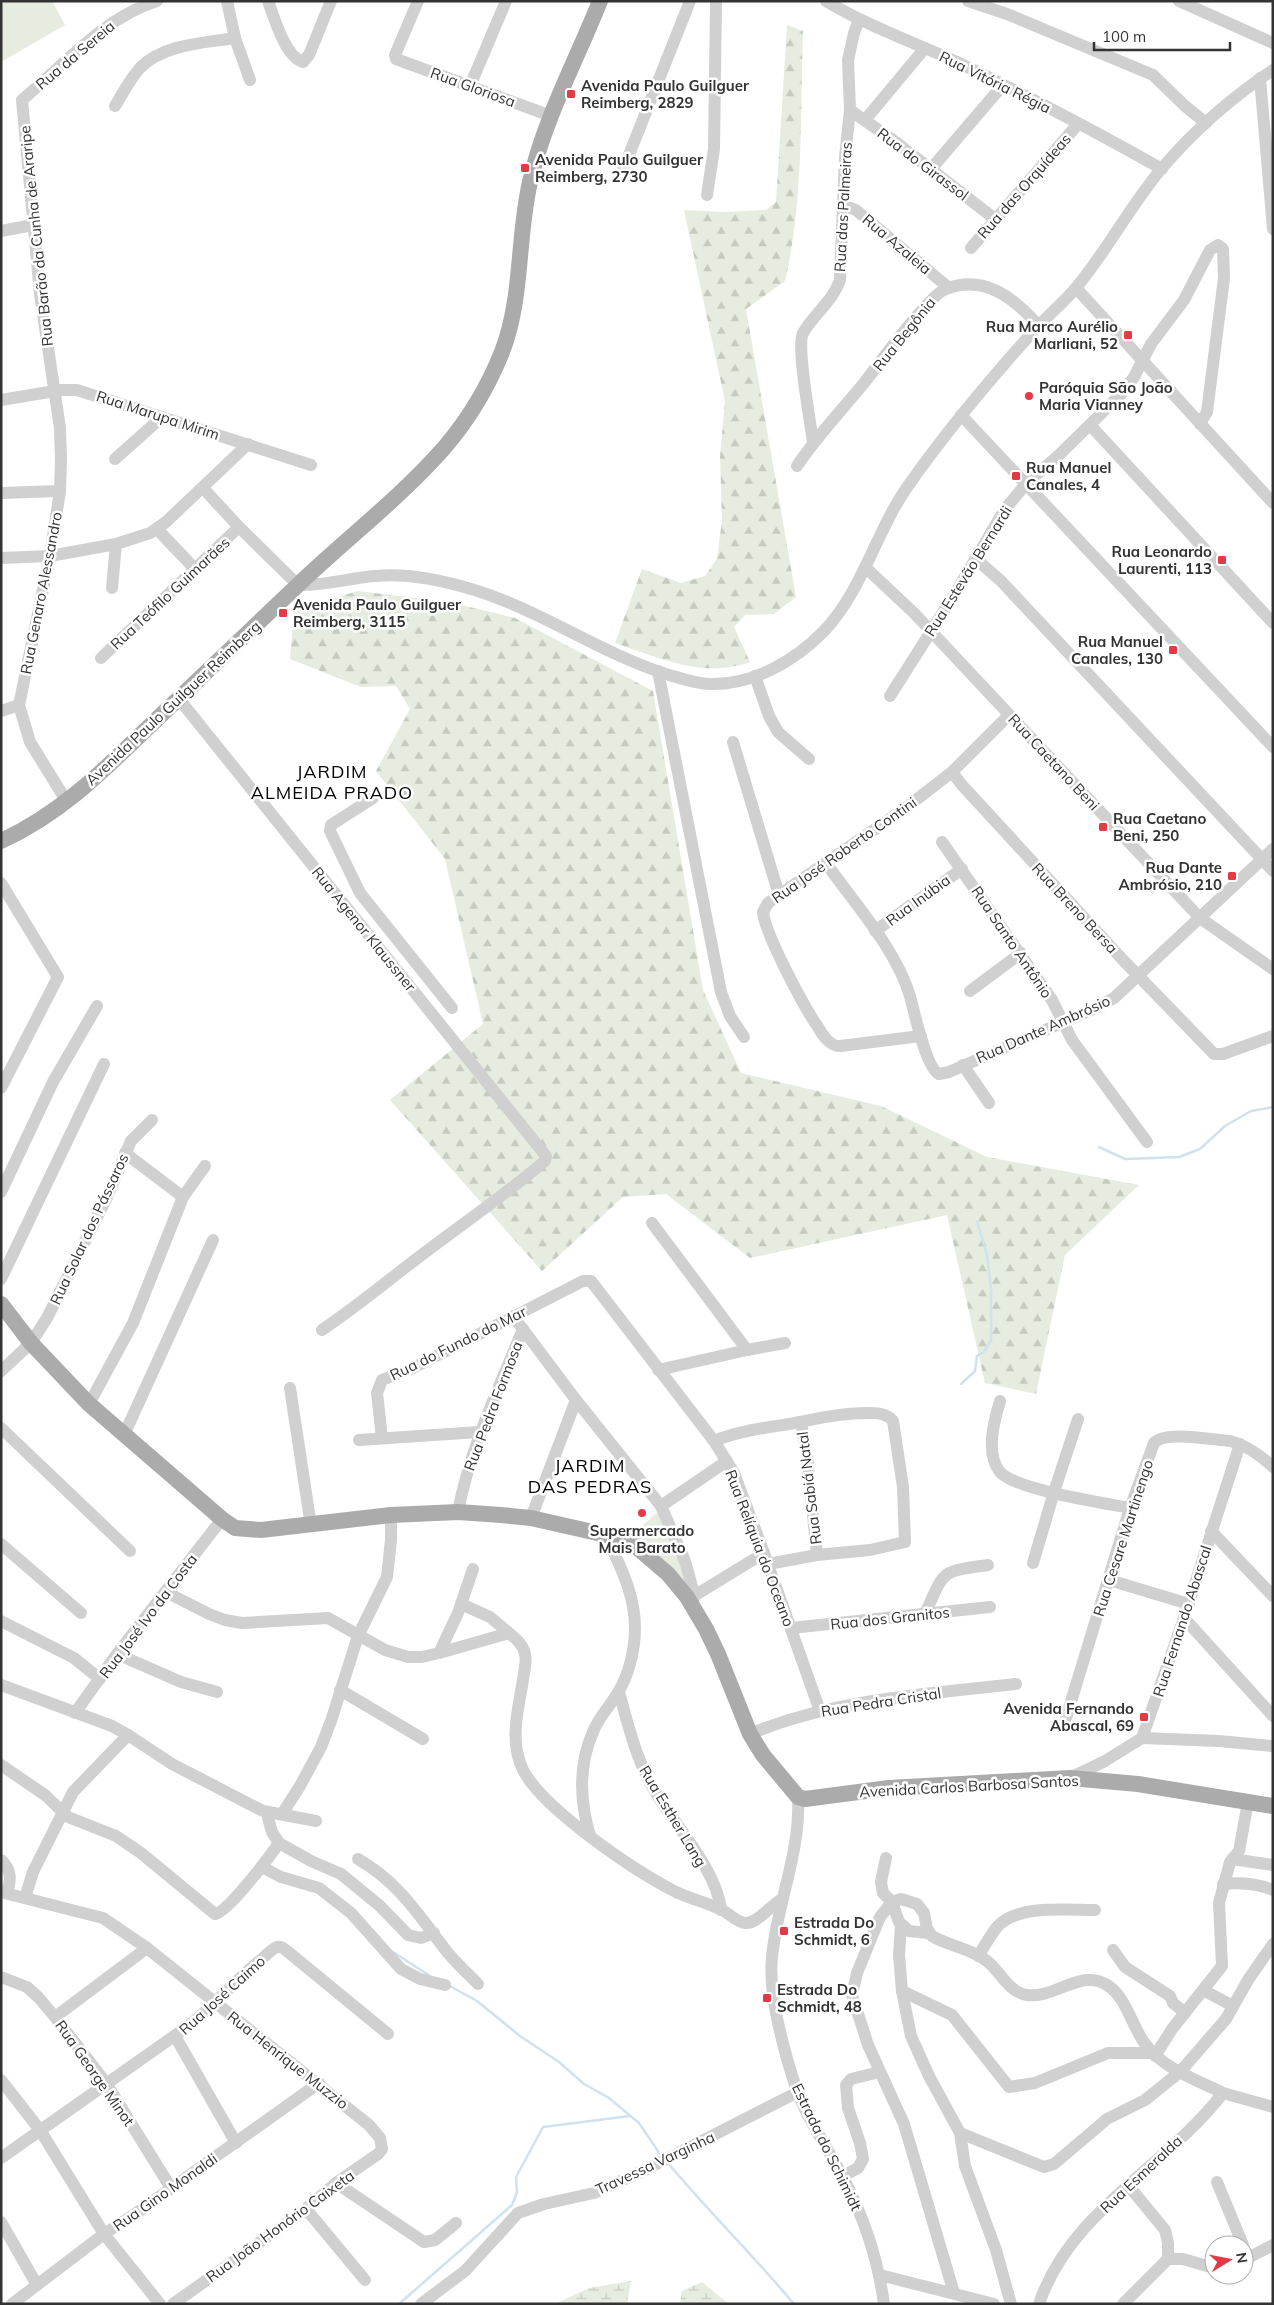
<svg xmlns="http://www.w3.org/2000/svg" width="1274" height="2305" viewBox="0 0 1274 2305" font-family="Mulish,sans-serif">
	<defs>
		<pattern id="forest-firs" width="22" height="20" patternUnits="userSpaceOnUse" patternTransform="scale(1.25)"><rect width="22" height="20" fill="#e6ecdf"/><path d="M5 1l3.5 6h-7zM16 11l3.5 6h-7z" fill="#c6cbc0"/></pattern>
		<pattern id="wetland-marsh" width="20" height="14" patternUnits="userSpaceOnUse" patternTransform="scale(1.25)"><rect width="20" height="14" fill="#e6ecdf"/><path d="M1 5h8M5 5V1M11 12h8M15 12V8" fill="none" stroke="#c6cbc0"/></pattern>
	</defs>
	<rect width="100%" height="100%" fill="#fff"/>
	<g fill="url(#forest-firs)">
		<path d="M787 25 803 31C800 114 804 200 785 281L746 309 796 597 774 614 745 615 734 627 750 662C704 679 659 658 615 643L642 569 681 583 705 576 717 559 722 520 720 456 725 401 684 210 726 212 766 210 776 202Z"/>
		<path d="M358 591 449 602 515 618 653 691 703 990 741 1073 881 1106 987 1157 1139 1185 1065 1255 1036 1394 985 1383 947 1215 750 1258 666 1194 623 1197 542 1271 390 1100 483 1024 445 859 376 771 410 709 396 686 361 687 290 659 294 609Z"/>
	</g>
	<g fill="url(#wetland-marsh)">
		<path d="M631 2281 627 2304H555L589 2288Z"/>
		<path d="M702 2282 729 2304H680L682 2291Z"/>
	</g>
	<g fill="#e6ecdf">
		<path d="M1 1H52L65 25 1 62Z"/>
		<path d="M661 1509 692 1592 630 1537Z"/>
	</g>
	<g fill="none" stroke-linecap="round" stroke-linejoin="round">
		<g stroke="#cfe2ee" stroke-width="2.5">
			<path d="M1099 1147 1125 1159 1179 1157 1200 1149 1225 1126 1251 1111 1273 1107"/>
			<path d="M961 1384 975 1371 977 1356 984 1352 991 1340V1289L987 1254 977 1222"/>
			<path d="M393 1952 430 1976"/>
			<path d="M448 1985 477 2001 520 2036 559 2062 584 2084 609 2098 639 2123 662 2157"/>
			<path d="M668 2163C708 2211 753 2255 794 2304"/>
			<path d="M399 2304 512 2205 517 2192 516 2177 543 2127 630 2116"/>
		</g>
		<g stroke="#d0d0d0" stroke-width="12">
			<path d="M227 1 235 38 250 80"/>
			<path d="M268 1C274 17 285 57 303 62L309 55 331 1"/>
			<path d="M418 1 395 55 396 59 551 116"/>
			<path d="M826 1C868 26 913 42 957 62 1026 95 1095 131 1162 169"/>
			<path d="M968 1 1007 14 1153 75 1185 106 1206 123"/>
			<path d="M1179 1 1273 43"/>
			<path d="M1260 78 1273 229"/>
			<path d="M470 86 506 1"/>
			<path d="M115 106C123 93 130 79 140 68 163 44 204 43 235 38"/>
			<path d="M850 110 897 143 995 219"/>
			<path d="M865 120 925 48"/>
			<path d="M931 169 1002 86"/>
			<path d="M623 170 690 1"/>
			<path d="M707 195 714 149 716 1"/>
			<path d="M843 205 856 210 949 288"/>
			<path d="M1 231 33 225"/>
			<path d="M971 248 1078 124"/>
			<path d="M1076 288 1273 503"/>
			<path d="M1 400 61 390H77L311 465"/>
			<path d="M961 415 1273 747"/>
			<path d="M1090 425 1273 623"/>
			<path d="M813 443C811 424 796 347 803 333 814 314 833 301 840 280L845 157 850 110 848 60 854 33 859 20"/>
			<path d="M115 459 162 417"/>
			<path d="M797 466C817 436 842 410 864 383 878 365 930 294 946 289 984 274 1014 298 1038 325"/>
			<path d="M203 488 239 527 298 585C324 586 349 578 375 576 406 573 441 580 471 589 539 609 598 652 666 674 680 678 695 684 710 684 753 685 795 661 824 631 863 590 876 531 908 486 945 433 987 383 1030 335 1044 319 1061 305 1075 289 1107 251 1130 206 1162 168 1194 131 1232 97 1273 70"/>
			<path d="M1 493 60 491"/>
			<path d="M157 529 195 569"/>
			<path d="M1 558 50 556 116 544 150 533 166 522 248 444"/>
			<path d="M976 559 1001 581 1273 871"/>
			<path d="M865 567 914 613 1200 918 1273 969"/>
			<path d="M112 588 116 544"/>
			<path d="M101 658 239 527"/>
			<path d="M658 671 721 992 730 1016 744 1037"/>
			<path d="M755 676 769 716 778 732 809 759"/>
			<path d="M890 696 956 592 1005 509 1026 484 1059 455 1122 393 1134 377 1151 344 1184 300 1210 250 1218 245 1223 249 1224 278 1207 412 1200 424"/>
			<path d="M179 699 546 1156 545 1161C499 1200 449 1233 402 1270 375 1291 350 1311 322 1330"/>
			<path d="M1 711 19 705"/>
			<path d="M1009 715 952 772 961 784 1123 960 1214 1054H1223L1273 1036"/>
			<path d="M733 742 779 895"/>
			<path d="M373 798 331 825 330 831 360 893 452 1008"/>
			<path d="M67 802 30 742 19 705 50 556 60 491 61 459 60 428 40 294 22 100C64 65 103 18 157 1"/>
			<path d="M942 842 1052 1000 1072 1040 1147 1142"/>
			<path d="M826 863C854 903 896 949 910 996 914 1011 926 1068 939 1074L949 1072 1096 1008 1114 998 1273 849"/>
			<path d="M1 883 58 977 1 1088"/>
			<path d="M875 931 962 869"/>
			<path d="M970 991 1021 953"/>
			<path d="M921 1036 840 1046C831 1047 822 1035 818 1027 804 1007 765 934 763 912L768 903 779 895 903 810 952 772"/>
			<path d="M963 1065 989 1103"/>
			<path d="M125 1153 183 1197"/>
			<path d="M1 1192 53 1082 97 1006"/>
			<path d="M652 1223 747 1350 658 1370"/>
			<path d="M1 1279 104 1064"/>
			<path d="M513 1316 576 1400 661 1506 685 1561 693 1590V1606"/>
			<path d="M747 1350 785 1343"/>
			<path d="M1 1371 31 1343 47 1318 107 1197 131 1141 152 1120"/>
			<path d="M290 1388 311 1526"/>
			<path d="M1000 1401C994 1421 985 1454 1000 1472 1016 1490 1104 1503 1130 1508"/>
			<path d="M89 1404 133 1323 183 1197 205 1166"/>
			<path d="M801 1422 807 1455 817 1555"/>
			<path d="M1 1428 130 1551"/>
			<path d="M124 1435 213 1240"/>
			<path d="M382 1438 377 1393 382 1380 413 1368 583 1281H591L714 1441 734 1473 764 1553 820 1711"/>
			<path d="M359 1440 479 1432"/>
			<path d="M714 1441C738 1431 764 1428 789 1424 816 1419 845 1412 873 1413 881 1413 888 1415 893 1421L903 1487 905 1542 870 1550 817 1555 768 1564"/>
			<path d="M661 1506 727 1461"/>
			<path d="M458 1512C470 1448 498 1390 523 1329"/>
			<path d="M531 1518 576 1400"/>
			<path d="M1211 1531 1273 1596"/>
			<path d="M1 1544 81 1613"/>
			<path d="M1033 1563 1054 1492 1078 1419"/>
			<path d="M1109 1580 1189 1604"/>
			<path d="M166 1592 209 1614 225 1620 242 1623 328 1618 385 1650 408 1657H422L439 1653 509 1633C516 1639 523 1644 525 1654 527 1662 524 1672 523 1680 518 1710 509 1741 523 1770 544 1810 635 1871 676 1892 691 1899 708 1903 722 1910 730 1914 736 1922 745 1923 758 1924 770 1905 782 1899"/>
			<path d="M694 1596 764 1553"/>
			<path d="M461 1604 490 1617 509 1633"/>
			<path d="M925 1614C945 1569 940 1572 988 1565"/>
			<path d="M1184 1618 1273 1716"/>
			<path d="M1 1621 74 1658 100 1679"/>
			<path d="M791 1628 990 1607"/>
			<path d="M439 1653 458 1613 473 1569"/>
			<path d="M117 1654 181 1682 217 1692"/>
			<path d="M1 1685 112 1726 128 1735 172 1764 263 1811 316 1821"/>
			<path d="M340 1690 423 1739"/>
			<path d="M619 1692C628 1724 635 1756 652 1786 672 1823 717 1869 721 1910"/>
			<path d="M75 1713 117 1654 222 1519"/>
			<path d="M1066 1718 1130 1508 1154 1443C1165 1430 1213 1440 1230 1441 1247 1445 1261 1456 1273 1467"/>
			<path d="M750 1734C834 1699 927 1694 1016 1684"/>
			<path d="M1142 1738 1219 1741 1273 1746"/>
			<path d="M1 1765 45 1795 68 1817 116 1836 141 1853 215 1914C228 1912 270 1856 279 1843"/>
			<path d="M1070 1778 1105 1761 1142 1738 1184 1618 1240 1444"/>
			<path d="M798 1797C801 1852 777 1903 772 1957 770 1977 773 1999 777 2018 782 2042 789 2067 797 2091 808 2120 827 2147 842 2175 863 2215 878 2259 884 2304"/>
			<path d="M270 1814 268 1818 272 1832 279 1843 311 1861 341 1874 380 1906 408 1935 421 1938 434 1933"/>
			<path d="M282 1814 300 1786 321 1747 331 1721 358 1636 387 1577 391 1540V1515"/>
			<path d="M590 1836C580 1802 578 1766 593 1732 598 1718 610 1706 617 1694 629 1676 635 1649 635 1628 635 1594 620 1566 606 1535"/>
			<path d="M886 1858 881 1882 883 1893 892 1902 899 1922 909 1931 929 1933"/>
			<path d="M358 1859C401 1884 419 1916 448 1953 457 1964 468 1974 478 1984"/>
			<path d="M1232 1859 1273 1865"/>
			<path d="M1 1860C12 1870 11 1880 7 1893"/>
			<path d="M262 1867 281 1877 319 1888 351 1913 401 1969 420 1979 445 1985"/>
			<path d="M1223 1884C1241 1882 1256 1883 1273 1890"/>
			<path d="M1 1892 103 1918 147 1948 369 2125 380 2138 382 2149 378 2154 336 2183 301 2213 173 2304"/>
			<path d="M25 1898 33 1872 73 1792 128 1735"/>
			<path d="M901 1924 899 1955 902 1991 911 2036 929 2076 960 2133 965 2166 996 2250 1011 2304"/>
			<path d="M1113 1950 1125 1967 1170 1996 1173 2003 1185 2013"/>
			<path d="M978 1956C984 1947 990 1936 997 1927 1017 1904 1068 1910 1095 1910"/>
			<path d="M1 1977 27 1987 39 1998 55 2017 106 2083 171 2188"/>
			<path d="M1203 1990 1233 2006"/>
			<path d="M902 1991 952 2015 1009 2087 1035 2083 1108 2053H1152"/>
			<path d="M55 2017 147 1948"/>
			<path d="M175 2036 236 2143"/>
			<path d="M1155 2056 1172 2029 1222 1966 1219 1903 1230 1862 1239 1851 1248 1802"/>
			<path d="M1 2080 40 2130 104 2234 160 2304"/>
			<path d="M960 2133 1044 2167 1054 2164 1107 2119 1145 2100 1180 2072 1226 2019 1248 1980 1273 1944"/>
			<path d="M1 2158 187 2027C214 2006 235 1980 262 1959 266 1955 272 1949 277 1947 282 1946 284 1949 287 1951L388 2034"/>
			<path d="M843 2176 858 2168 863 2159 860 2143 848 2108 846 2085 851 2079 880 2072"/>
			<path d="M1217 2182 1243 2245"/>
			<path d="M336 2183 424 2242 435 2240 456 2223"/>
			<path d="M1128 2185 1165 2230 1168 2243V2259"/>
			<path d="M306 2209 365 2280"/>
			<path d="M1 2222 37 2285"/>
			<path d="M1244 2260 1273 2245"/>
			<path d="M880 2275 994 2304"/>
			<path d="M954 2293 904 2124 868 2045 852 1995 857 1973 880 1917 892 1902 901 1899 917 1904 924 1913 927 1929 932 1936C949 1946 972 1949 987 1961 1001 1972 1008 1992 1027 1995 1054 1999 1082 1968 1107 1985 1127 1997 1132 2028 1146 2045 1164 2069 1197 2080 1223 2093"/>
			<path d="M12 2304 104 2234 135 2214 319 2083"/>
			<path d="M421 2304 465 2271 518 2213 544 2204 594 2193 647 2169 798 2092"/>
			<path d="M1039 2304C1070 2211 1166 2167 1223 2093L1273 2107"/>
			<path d="M1123 2304 1168 2259H1183L1214 2268"/>
		</g>
		<g stroke="#ababab" stroke-width="16">
			<path d="M1 841C63 813 109 765 157 719 204 674 251 630 298 585 346 539 400 498 444 448 468 420 488 387 502 352 523 298 517 238 530 182 544 120 576 61 600 1"/>
			<path d="M1 1304 31 1343 89 1404 222 1519 235 1528 261 1530 391 1515 458 1512 501 1515 531 1518 606 1535 634 1545 668 1574 687 1597 706 1629 718 1654 750 1734 763 1755 798 1797 805 1799 889 1788 1070 1778 1138 1784 1273 1806"/>
		</g>
	</g>
	<g fill="#e63946" stroke="#fff" stroke-width="2">
		<rect x="566" y="89" width="10" height="10" rx="2.5"/>
		<rect x="520" y="163" width="10" height="10" rx="2.5"/>
		<rect x="1123" y="330" width="10" height="10" rx="2.5"/>
		<circle cx="1029" cy="396" r="5"/>
		<rect x="1011" y="471" width="10" height="10" rx="2.5"/>
		<rect x="1217" y="555" width="10" height="10" rx="2.5"/>
		<rect x="278" y="608" width="10" height="10" rx="2.5"/>
		<rect x="1168" y="645" width="10" height="10" rx="2.5"/>
		<rect x="1098" y="822" width="10" height="10" rx="2.5"/>
		<rect x="1227" y="871" width="10" height="10" rx="2.5"/>
		<circle cx="642" cy="1513" r="5"/>
		<rect x="1139" y="1712" width="10" height="10" rx="2.5"/>
		<rect x="779" y="1926" width="10" height="10" rx="2.5"/>
		<rect x="762" y="1993" width="10" height="10" rx="2.5"/>
	</g>
	<g text-anchor="middle" dominant-baseline="central" stroke-width="5" stroke-linejoin="round" paint-order="stroke">
		<g font-size="15" fill="#333" stroke="#fff">
			<text transform="translate(75 55) rotate(-40)">Rua da Sereia</text>
			<text transform="translate(995 82) rotate(26)">Rua Vitória Régia</text>
			<text transform="translate(473 87) rotate(20)">Rua Gloriosa</text>
			<text transform="translate(923 164) rotate(37)">Rua do Girassol</text>
			<text transform="translate(1024 186) rotate(-49)">Rua das Orquídeas</text>
			<text transform="translate(843 207) rotate(-87)">Rua das Palmeiras</text>
			<text transform="translate(36 236) rotate(-96)">Rua Barão da Cunha de Araripe</text>
			<text transform="translate(897 244) rotate(40)">Rua Azaleia</text>
			<text transform="translate(904 334) rotate(-51)">Rua Begônia</text>
			<text transform="translate(158 415) rotate(18)">Rua Marupa Mirim</text>
			<text transform="translate(968 571) rotate(-58)">Rua Estevão Bernardi</text>
			<text transform="translate(41 593) rotate(-79)">Rua Genaro Alessandro</text>
			<text transform="translate(170 593) rotate(-43)">Rua Teófilo Guimarães</text>
			<text transform="translate(173 703) rotate(-43)">Avenida Paulo Guilguer Reimberg</text>
			<text transform="translate(1054 762) rotate(47)">Rua Caetano Beni</text>
			<text transform="translate(844 850) rotate(-35)">Rua José Roberto Contini</text>
			<text transform="translate(918 900) rotate(-36)">Rua Inúbia</text>
			<text transform="translate(1075 908) rotate(47)">Rua Breno Bersa</text>
			<text transform="translate(364 929) rotate(51)">Rua Agenor Klaussner</text>
			<text transform="translate(1012 942) rotate(56)">Rua Santo Antônio</text>
			<text transform="translate(1043 1029) rotate(-24)">Rua Dante Ambrósio</text>
			<text transform="translate(89 1229) rotate(-65)">Rua Solar dos Pássaros</text>
			<text transform="translate(458 1343) rotate(-26)">Rua do Fundo do Mar</text>
			<text transform="translate(493 1406) rotate(-69)">Rua Pedra Formosa</text>
			<text transform="translate(809 1488) rotate(-97)">Rua Sabiá Natal</text>
			<text transform="translate(1123 1538) rotate(-72)">Rua Cesare Martinengo</text>
			<text transform="translate(760 1548) rotate(69)">Rua Relíquia do Oceano</text>
			<text transform="translate(148 1616) rotate(-53)">Rua José Ivo da Costa</text>
			<text transform="translate(890 1618) rotate(-6)">Rua dos Granitos</text>
			<text transform="translate(1182 1621) rotate(-72)">Rua Fernando Abascal</text>
			<text transform="translate(881 1702) rotate(-9)">Rua Pedra Cristal</text>
			<text transform="translate(969 1786) rotate(-3)">Avenida Carlos Barbosa Santos</text>
			<text transform="translate(673 1816) rotate(59)">Rua Esther Lang</text>
			<text transform="translate(222 1995) rotate(-42)">Rua José Caimo</text>
			<text transform="translate(288 2060) rotate(38)">Rua Henrique Muzzio</text>
			<text transform="translate(95 2073) rotate(55)">Rua George Minot</text>
			<text transform="translate(827 2147) rotate(64)">Estrada do Schimidt</text>
			<text transform="translate(655 2163) rotate(-25)">Travessa Varginha</text>
			<text transform="translate(1141 2174) rotate(-43)">Rua Esmeralda</text>
			<text transform="translate(165 2192) rotate(-35)">Rua Gino Monaldi</text>
			<text transform="translate(280 2226) rotate(-36)">Rua João Honório Caixeta</text>
		</g>
		<g font-size="15" font-weight="bold" fill="#333" stroke="#fff" text-anchor="start">
			<text x="581" y="85">Avenida Paulo Guilguer<tspan x="581" dy="17">Reimberg, 2829</tspan></text>
			<text x="535" y="159">Avenida Paulo Guilguer<tspan x="535" dy="17">Reimberg, 2730</tspan></text>
			<text x="1118" y="326" text-anchor="end">Rua Marco Aurélio<tspan x="1118" dy="17">Marliani, 52</tspan></text>
			<text x="1039" y="387">Paróquia São João<tspan x="1039" dy="17">Maria Vianney</tspan></text>
			<text x="1026" y="467">Rua Manuel<tspan x="1026" dy="17">Canales, 4</tspan></text>
			<text x="1212" y="551" text-anchor="end">Rua Leonardo<tspan x="1212" dy="17">Laurenti, 113</tspan></text>
			<text x="293" y="604">Avenida Paulo Guilguer<tspan x="293" dy="17">Reimberg, 3115</tspan></text>
			<text x="1163" y="641" text-anchor="end">Rua Manuel<tspan x="1163" dy="17">Canales, 130</tspan></text>
			<text x="1113" y="818">Rua Caetano<tspan x="1113" dy="17">Beni, 250</tspan></text>
			<text x="1222" y="867" text-anchor="end">Rua Dante<tspan x="1222" dy="17">Ambrósio, 210</tspan></text>
			<text x="642" y="1530" text-anchor="middle">Supermercado<tspan x="642" dy="17">Mais Barato</tspan></text>
			<text x="1134" y="1708" text-anchor="end">Avenida Fernando<tspan x="1134" dy="17">Abascal, 69</tspan></text>
			<text x="794" y="1922">Estrada Do<tspan x="794" dy="17">Schmidt, 6</tspan></text>
			<text x="777" y="1989">Estrada Do<tspan x="777" dy="17">Schmidt, 48</tspan></text>
		</g>
		<g font-size="18" letter-spacing="1" fill="#000" stroke="#fff">
			<text x="332" y="771">JARDIM<tspan x="332" dy="21">ALMEIDA PRADO</tspan></text>
			<text x="590" y="1465">JARDIM<tspan x="590" dy="21">DAS PEDRAS</tspan></text>
		</g>
	</g>
	<rect width="1274" height="2305" fill="none" stroke="#333333" stroke-width="5"/>
	<g transform="translate(1229 2260) rotate(80)"><circle r="24" fill="#ffffff" stroke="#adadad"/>
	<path d="M0-4L9 19L0 12L-9 19Z" fill="#e63946"/>
	<text y="-8" font-size="14" font-weight="bold" text-anchor="middle" fill="#333333">N</text>
	</g>
	<path d="M1094 42v8h136v-8" fill="none" stroke="#333333" stroke-width="2.5"/>
	<text x="1102" y="42" font-size="15" fill="#333333" stroke="#ffffff" stroke-width="4" paint-order="stroke">100 m</text>
</svg>
